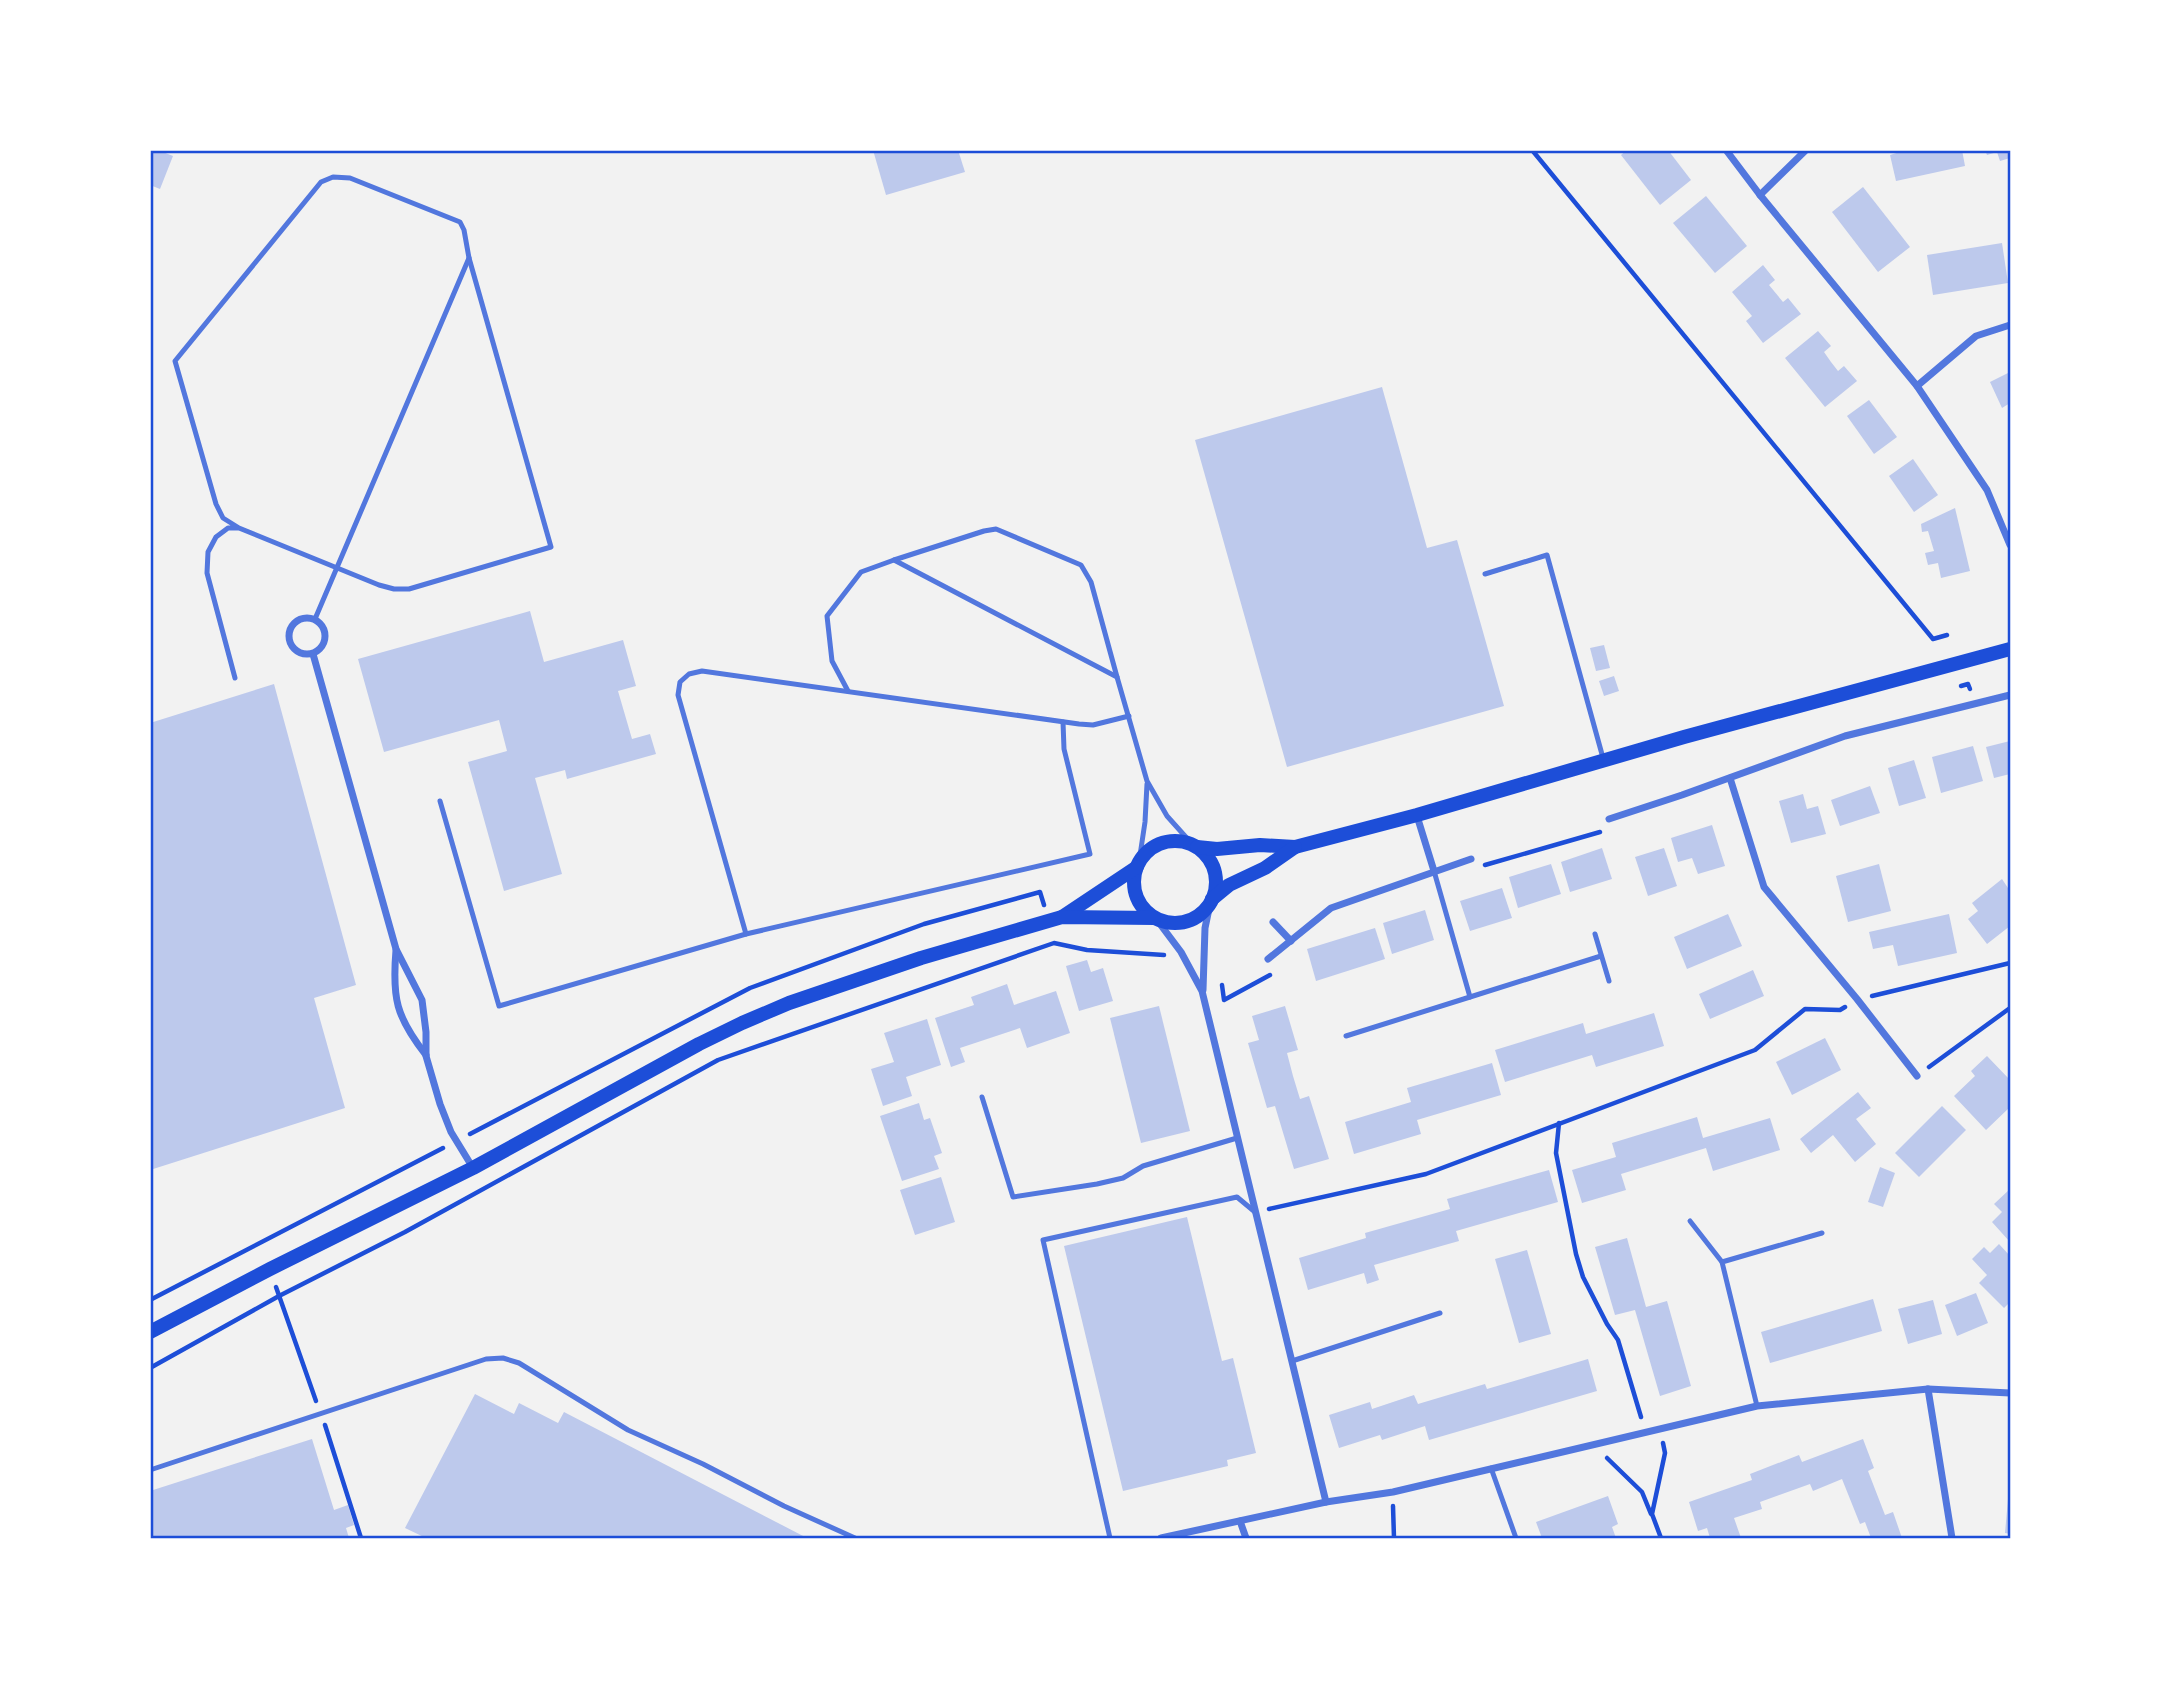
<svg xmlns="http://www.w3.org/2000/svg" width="2161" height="1689" viewBox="0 0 2161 1689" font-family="'PT Sans Narrow',sans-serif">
	<rect width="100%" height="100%" fill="#f2f2f2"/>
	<g fill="#bdc9ec">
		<path d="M150 150H158L173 156 160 189 150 185Z"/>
		<path d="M873 150H958L965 172 886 195Z"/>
		<path d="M1627 150H1668L1691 180 1660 205 1621 155Z"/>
		<path d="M1906 150H1962L1965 166 1896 181 1890 155Z"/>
		<path d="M1985 150H2010V158L2000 161 1997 152 1987 155Z"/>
		<path d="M1863 187 1910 247 1878 272 1832 212Z"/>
		<path d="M1706 196 1747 246 1715 273 1673 223Z"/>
		<path d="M2002 243 2008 283 1933 295 1927 255Z"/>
		<path d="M1763 265 1775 280 1769 285 1783 302 1788 298 1801 314 1763 343 1746 321 1752 316 1732 292Z"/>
		<path d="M1818 331 1831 346 1824 352 1831 362 1838 371 1844 366 1857 381 1825 407 1785 358Z"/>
		<path d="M2010 372V403L2002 408 1990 382Z"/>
		<path d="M1382 387 1427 548 1457 540 1504 706 1287 767 1195 440Z"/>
		<path d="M1869 400 1897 437 1874 454 1847 416Z"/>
		<path d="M1913 459 1938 495 1914 512 1889 476Z"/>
		<path d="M1955 508 1970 571 1941 578 1938 563 1928 565 1925 553 1934 551 1928 531 1922 532 1921 524Z"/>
		<path d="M530 611 544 662 623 640 636 686 618 691 632 739 650 734 656 754 567 779 565 770 535 778 562 874 504 891 468 762 507 751 499 720 384 752 358 659Z"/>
		<path d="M1604 645 1610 668 1596 671 1590 648Z"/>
		<path d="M1614 676 1619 691 1604 696 1599 681Z"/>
		<path d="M274 684 356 985 314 998 345 1108 150 1170V723Z"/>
		<path d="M2010 741V774L1994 778 1986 747Z"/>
		<path d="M1973 746 1983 781 1941 793 1932 757Z"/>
		<path d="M1914 760 1926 798 1899 806 1888 768Z"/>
		<path d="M1870 786 1880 813 1840 826 1831 800Z"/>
		<path d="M1803 794 1807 809 1818 806 1826 834 1791 843 1779 801Z"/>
		<path d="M1712 825 1725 866 1698 874 1692 858 1678 862 1671 838Z"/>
		<path d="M1602 848 1612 879 1570 892 1561 862Z"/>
		<path d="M1664 848 1677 886 1648 896 1635 857Z"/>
		<path d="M1551 864 1561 894 1518 908 1509 877Z"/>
		<path d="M1879 864 1891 911 1848 922 1836 876Z"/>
		<path d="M2002 879 2010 891V926L1987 944 1968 919 1978 911 1972 903Z"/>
		<path d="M1502 888 1512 918 1470 931 1460 901Z"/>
		<path d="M1425 910 1434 940 1392 954 1383 923Z"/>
		<path d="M1728 914 1742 946 1687 969 1674 937Z"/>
		<path d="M1949 914 1957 953 1898 966 1893 945 1873 949 1869 932Z"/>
		<path d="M1375 928 1385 959 1316 981 1307 949Z"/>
		<path d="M1087 960 1091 972 1103 968 1113 1001 1079 1011 1066 966Z"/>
		<path d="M1753 970 1764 996 1710 1019 1699 994Z"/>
		<path d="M1007 984 1014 1005 1056 991 1070 1033 1027 1048 1020 1028 960 1048 965 1062 951 1067 935 1018 974 1005 971 997Z"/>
		<path d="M1159 1006 1190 1131 1141 1143 1110 1018Z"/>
		<path d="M1285 1006 1298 1050 1287 1053 1293 1076 1300 1099 1309 1096 1329 1159 1294 1169 1275 1106 1267 1108 1248 1043 1259 1040 1252 1016Z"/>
		<path d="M1654 1013 1664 1046 1596 1067 1592 1055 1505 1082 1495 1050 1583 1023 1586 1034Z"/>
		<path d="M927 1019 941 1065 906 1077 912 1096 883 1106 871 1069 894 1062 884 1033Z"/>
		<path d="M1825 1038 1841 1070 1792 1095 1776 1062Z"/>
		<path d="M1987 1056 2010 1080V1094L2009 1096 2010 1098V1107L1986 1130 1954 1096 1975 1076 1971 1071Z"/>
		<path d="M1492 1063 1501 1095 1417 1120 1421 1134 1354 1154 1345 1122 1411 1102 1407 1088Z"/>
		<path d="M1858 1092 1871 1108 1856 1119 1876 1144 1855 1162 1833 1135 1811 1153 1800 1139Z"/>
		<path d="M919 1103 924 1120 930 1118 942 1153 934 1156 939 1169 902 1181 880 1116Z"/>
		<path d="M1942 1106 1966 1130 1919 1177 1895 1153Z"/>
		<path d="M1697 1117 1703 1138 1770 1118 1780 1150 1713 1171 1706 1148 1621 1174 1626 1190 1582 1203 1572 1170 1616 1157 1612 1143Z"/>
		<path d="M1880 1167 1895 1173 1883 1207 1868 1202Z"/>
		<path d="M1549 1170 1558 1202 1456 1231 1459 1241 1374 1265 1379 1280 1367 1284 1364 1273 1308 1290 1299 1258 1366 1238 1365 1233 1450 1209 1447 1199Z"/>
		<path d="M941 1177 955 1222 915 1235 900 1190Z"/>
		<path d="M2010 1189V1242L1992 1222 2002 1212 1994 1204Z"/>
		<path d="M1187 1217 1222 1361 1233 1358 1256 1453 1227 1460 1228 1466 1123 1491 1064 1246Z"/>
		<path d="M1627 1238 1646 1307 1667 1301 1691 1386 1660 1396 1635 1310 1615 1315 1595 1247Z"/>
		<path d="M1999 1244 2010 1256V1302L2004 1308 1979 1283 1987 1275 1972 1259 1984 1247 1990 1253Z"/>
		<path d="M1527 1250 1551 1334 1519 1343 1495 1259Z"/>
		<path d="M1976 1293 1988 1323 1957 1336 1945 1305Z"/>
		<path d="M1873 1299 1882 1331 1770 1363 1761 1332Z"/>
		<path d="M1933 1300 1942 1334 1908 1344 1898 1309Z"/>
		<path d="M1588 1359 1597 1391 1429 1440 1425 1426 1382 1440 1380 1435 1339 1448 1329 1415 1370 1402 1372 1409 1414 1395 1418 1404 1485 1384 1487 1389Z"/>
		<path d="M475 1394 514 1414 519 1403 558 1423 564 1412 807 1538H426L405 1528Z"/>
		<path d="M312 1439 334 1510 348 1505 354 1525 346 1528 349 1538H150V1491Z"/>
		<path d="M1863 1439 1874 1468 1868 1471 1885 1515 1893 1512 1902 1538H1871L1865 1522 1860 1524 1842 1479 1813 1491 1810 1484 1760 1502 1762 1509 1734 1518 1741 1538H1710L1707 1528 1698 1531 1689 1502 1752 1480 1750 1474 1799 1455 1802 1462Z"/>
		<path d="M2009 1488H2010V1534L2005 1533Z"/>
		<path d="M1608 1496 1618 1524 1612 1527 1616 1538H1587V1537L1581 1538H1542L1536 1522Z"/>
	</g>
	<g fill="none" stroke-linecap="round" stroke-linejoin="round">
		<g stroke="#1d4ed8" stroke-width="4.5">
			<path d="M1532 150 1933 639 1947 635"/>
			<path d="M1961 686 1968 684 1970 689"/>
			<path d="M1485 865 1600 832"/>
			<path d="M1222 985 1224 1000 1270 975"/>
			<path d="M1872 996 2010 963"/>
			<path d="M1929 1067 2010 1008"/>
			<path d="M1559 1123 1556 1153 1576 1254 1583 1277 1607 1324 1618 1340 1641 1417"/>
			<path d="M470 1134 750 988 924 924 1040 892 1044 905"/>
			<path d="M1269 1209 1426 1174 1755 1050 1805 1009 1840 1010 1845 1007"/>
			<path d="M276 1287 316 1401"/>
			<path d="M150 1300 443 1148"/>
			<path d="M150 1368 279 1296 405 1232 718 1060 1054 943 1087 950 1164 955"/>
			<path d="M325 1425 361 1538"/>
			<path d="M1607 1458 1642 1492 1651 1514"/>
			<path d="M1393 1506 1394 1538"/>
			<path d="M1661 1538 1652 1514 1665 1453 1663 1443"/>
		</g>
		<g stroke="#5277de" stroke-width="5">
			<path d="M894 560 984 531 996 529 1081 565 1091 582 1117 677"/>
			<path d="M1485 574 1547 555 1603 758"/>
			<path d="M315 619 469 258"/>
			<path d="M235 678 207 573 208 552 216 537 228 528H239L379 585 394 589H409L551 547 469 258 464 230 460 222 350 178 333 177 321 182 175 361 216 504 223 518 239 528"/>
			<path d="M848 691 832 661 827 616 861 572 894 560 1117 677 1147 781 1167 816 1193 845"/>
			<path d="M440 801 499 1006 746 934 1090 854 1064 749 1063 722"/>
			<path d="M1139 862 1145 822 1147 784"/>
			<path d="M746 934 678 695 680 682 689 674 702 671 1079 724 1093 725 1129 716"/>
			<path d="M1595 934 1609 981"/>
			<path d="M1470 997 1601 956"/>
			<path d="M1346 1036 1470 997 1434 871"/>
			<path d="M982 1097 1013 1197 1097 1184 1123 1178 1143 1166 1237 1138"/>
			<path d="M1690 1221 1722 1262"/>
			<path d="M1292 1361 1440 1313"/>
			<path d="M1757 1406 1722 1262 1822 1233"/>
			<path d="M1491 1468 1516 1538"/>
			<path d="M150 1470 486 1359 503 1358 519 1363 628 1430 703 1464 784 1506 855 1538"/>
			<path d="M1110 1538 1043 1240 1237 1197 1255 1212"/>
		</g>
		<g stroke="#5277de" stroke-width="7">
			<path d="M1726 150 1760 195 1917 386 1987 490 2010 545"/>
			<path d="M1760 195 1806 150"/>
			<path d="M1917 386 1976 336 2010 325"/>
			<circle cx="307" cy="636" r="18"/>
			<path d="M313 654 396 949 422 1000 426 1032V1056L440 1104 451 1132 473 1168"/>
			<path d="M1730 778 1764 887 1857 999 1917 1076"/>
			<path d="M1417 816 1434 871"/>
			<path d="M1609 819 1682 795 1845 736 2010 695"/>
			<path d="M1157 920 1181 952 1202 991 1326 1502"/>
			<path d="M1273 922 1291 941"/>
			<path d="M396 950C392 998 396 1017 426 1055"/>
			<path d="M1268 959 1331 908 1471 859"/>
			<path d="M1203 990 1205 928 1210 904"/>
			<path d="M1928 1389 1952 1538"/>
			<path d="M1240 1521 1246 1538"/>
			<path d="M1161 1538 1326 1502 1393 1492 1757 1406 1928 1389 2010 1393"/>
		</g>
		<g stroke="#1d4ed8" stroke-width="14">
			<circle cx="1175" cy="882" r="41"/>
			<path d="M1197 847 1217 849 1260 845 1295 847 1417 815 1684 737 2010 649"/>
			<path d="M1212 899 1229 885 1265 868 1295 847"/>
			<path d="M1062 917 1137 867"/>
			<path d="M150 1332 270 1269 473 1168 699 1044 742 1023 789 1003 921 958 1062 917 1154 918"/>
		</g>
	</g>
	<rect width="2161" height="1689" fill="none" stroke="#ffffff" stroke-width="304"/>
	<rect x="152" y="152" width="1857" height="1385" fill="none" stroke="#1d4ed8" stroke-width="2.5"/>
</svg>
